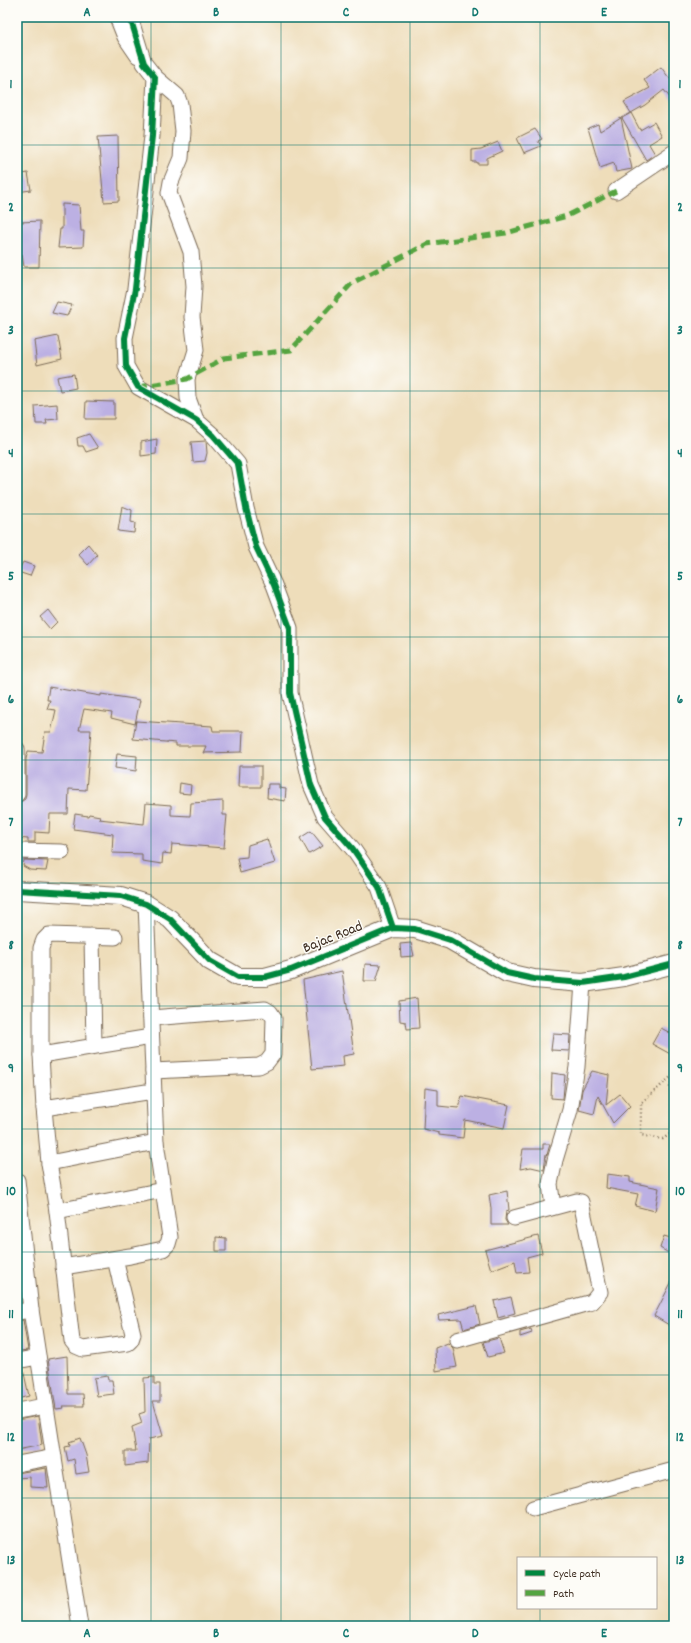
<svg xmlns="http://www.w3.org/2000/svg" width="691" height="1643" viewBox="0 0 691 1643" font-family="Dekko,sans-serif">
	<rect width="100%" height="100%" fill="#fdfcf7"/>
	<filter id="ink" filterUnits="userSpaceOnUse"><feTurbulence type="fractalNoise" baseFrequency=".025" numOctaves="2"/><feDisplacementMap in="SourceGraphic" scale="8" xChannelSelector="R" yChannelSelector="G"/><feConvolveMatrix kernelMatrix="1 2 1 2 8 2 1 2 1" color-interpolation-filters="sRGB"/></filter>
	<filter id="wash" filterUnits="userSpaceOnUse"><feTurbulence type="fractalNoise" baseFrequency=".012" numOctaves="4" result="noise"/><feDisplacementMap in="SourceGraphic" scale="16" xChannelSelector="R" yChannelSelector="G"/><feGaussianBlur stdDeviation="0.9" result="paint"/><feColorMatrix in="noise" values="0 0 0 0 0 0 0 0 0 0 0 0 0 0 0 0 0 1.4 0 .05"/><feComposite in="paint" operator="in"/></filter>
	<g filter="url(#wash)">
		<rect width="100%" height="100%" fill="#eeddba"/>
		<g id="blocks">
			<g fill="#bcb0e3">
				<path d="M661 67 669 78 672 76 674 79 673 83 674 85V103L664 90 645 105 631 113 624 102 650 88 644 80Z"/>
				<path d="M631 113 640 130 654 122 662 136 649 144 655 154 646 160 622 118Z"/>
				<path d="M621 118 632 169 616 172 614 163 600 168 588 128 598 124 600 131Z"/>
				<path d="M535 129 542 139 538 141 541 146 524 153 517 138Z"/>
				<path d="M118 136 119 201 104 202 98 137Z"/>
				<path d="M498 142 502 151 487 158V164H477V162H472V150L481 149Z"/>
				<path d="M28 173 31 190 17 192V175Z"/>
				<path d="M62 204 79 205 81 231H84L83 247 58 248 60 229H62Z"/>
				<path d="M40 221 39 267H24L22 254H17V240H20V222Z"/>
				<path d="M57 302 72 305 67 316 52 313Z"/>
				<path d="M58 336 62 359 37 365 34 341Z"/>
				<path d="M74 374 76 388 60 391 57 377Z"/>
				<path d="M86 401 114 402V419H85Z"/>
				<path d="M57 404 58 419 46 420 47 424H36L35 406Z"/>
				<path d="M89 434 98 448 86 452 83 446H78L77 438Z"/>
				<path d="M157 439 156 454 141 456V442Z"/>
				<path d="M206 441 207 453 205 461 193 462 191 442Z"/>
				<path d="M122 506 132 510 131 522 135 523 134 533 118 531Z"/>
				<path d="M88 544 97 555 88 565 78 554Z"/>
				<path d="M23 562 34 566 30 576 18 572Z"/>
				<path d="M48 610 57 622 50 629 40 617Z"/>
				<path d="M49 687 101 696V694L140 700 135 724 111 718 112 713 84 709 79 730H91L86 790 69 789 68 814H50L49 833 35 832V842H28V839L17 838 19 803 25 799 26 794V759L28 751 42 752 45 732H51L56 710 47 709 50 700H47Z"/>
				<path d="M136 721 212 726 213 731H243L242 752 203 753 206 746H176V743L133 739Z"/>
				<path d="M117 754 137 756 136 771 115 768Z"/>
				<path d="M239 766H261V787H238Z"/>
				<path d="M180 783 191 785 190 794 179 793Z"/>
				<path d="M268 784H279V788L286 789 285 801 267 798Z"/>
				<path d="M223 801V815H227L224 848 172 844 171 854 163 853 162 864 142 861V854L112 853 113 834 73 829 75 814 88 816 89 814 100 816 99 819 144 824 146 803 171 805V815L190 816 191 803Z"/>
				<path d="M311 831 323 846 309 854 300 838Z"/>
				<path d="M267 839 275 863 240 873 237 858 247 857 248 845Z"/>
				<path d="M24 860 48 861 46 871 30 870 23 866Z"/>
				<path d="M411 943 414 956 401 957 400 944Z"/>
				<path d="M365 964 381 965 376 981H364Z"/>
				<path d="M342 971 354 1054 343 1056 344 1066 312 1069 303 980Z"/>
				<path d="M417 998 419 1028 407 1029 406 1022 400 1021 399 1001Z"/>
				<path d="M661 1028 674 1035V1056L652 1044Z"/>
				<path d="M553 1034 570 1035 569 1051 551 1050Z"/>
				<path d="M592 1071 609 1075 606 1105 620 1094 630 1106 613 1123 598 1096 594 1114 579 1110 582 1090Z"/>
				<path d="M552 1073 565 1075 563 1099 551 1098Z"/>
				<path d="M425 1088 438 1090V1106L458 1108 462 1096 509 1105 504 1128 465 1120 463 1138 439 1135V1133L423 1129Z"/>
				<path d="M543 1144H550L547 1155 546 1154 544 1170 531 1167 520 1169 523 1149H543Z"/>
				<path d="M607 1174 630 1177V1182L659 1188 655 1211 635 1206 638 1194 606 1188Z"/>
				<path d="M507 1191 509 1210 506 1211 505 1220 508 1225H491V1208L489 1195Z"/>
				<path d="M538 1236 542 1253 527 1257 529 1272 517 1273 515 1261 491 1270 485 1250Z"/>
				<path d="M664 1236 674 1239V1256L660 1248Z"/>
				<path d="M216 1237 226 1238V1251H216Z"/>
				<path d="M674 1277V1328L654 1316Z"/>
				<path d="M511 1297 515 1313 498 1318 494 1301Z"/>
				<path d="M476 1306 480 1324 464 1329 461 1319 439 1320 438 1315Z"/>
				<path d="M23 1320 28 1350 20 1351 17 1345V1321Z"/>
				<path d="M531 1329 532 1333 520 1337V1332Z"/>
				<path d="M499 1338 504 1353 488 1357 483 1342Z"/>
				<path d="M448 1343 453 1348 457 1367 436 1371 435 1348Z"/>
				<path d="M67 1356 68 1394H83L84 1406H63L64 1408 56 1409 48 1359Z"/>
				<path d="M23 1369 29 1396 17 1399V1370Z"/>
				<path d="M107 1376 108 1380H112L114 1394 97 1396 94 1378Z"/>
				<path d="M154 1377V1384H160V1401H153L163 1436 149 1439 148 1463 125 1466V1451H136L132 1427 142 1423 139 1414 145 1412 144 1378Z"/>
				<path d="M38 1416 42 1445 17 1450V1420Z"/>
				<path d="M80 1438 86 1455 89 1472 76 1474 74 1459 68 1461 65 1447 70 1446 69 1442Z"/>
				<path d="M46 1468 48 1488 30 1487V1477L17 1478V1473Z"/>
			</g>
		</g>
	</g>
	<g filter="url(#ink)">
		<use href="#blocks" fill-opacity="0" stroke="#7a6955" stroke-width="1"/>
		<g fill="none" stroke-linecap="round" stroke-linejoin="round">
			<g stroke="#7a6955" stroke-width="17">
				<g id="minor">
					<path d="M117 17 125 37 138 56"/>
					<path d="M130 17 144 63 155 77 152 136 135 289 125 338 126 366 138 387 196 420 213 435 238 464 246 508 256 547 274 585 290 628V693L311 785 325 817 353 849 379 887 393 928"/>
					<path d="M155 77 177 96 180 104 183 131 181 158 171 182 169 193 191 252 194 286 192 317 196 350 187 379 188 398 196 420"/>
					<path d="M616 191 674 152"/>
					<path d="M17 749V794"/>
					<path d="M17 851 62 852"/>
					<path d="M92 936 94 1046"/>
					<path d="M151 1018 265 1009 270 1012 274 1018 273 1054 267 1062 259 1066 153 1071"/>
					<path d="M41 1055 151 1037"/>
					<path d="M44 1108 153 1091"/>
					<path d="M49 1163 156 1142"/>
					<path d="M17 1180 31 1310 80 1626"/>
					<path d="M553 1207 550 1184 555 1160 570 1110 577 1067 583 983"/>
					<path d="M57 1211 163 1190"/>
					<path d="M115 1259 133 1334 131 1340 128 1343 83 1349 76 1346 72 1341 57 1211 49 1163 44 1108 41 1055V948L44 940 49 935 115 937"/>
					<path d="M63 1267 130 1256 163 1249 168 1244 170 1237 156 1142 146 904"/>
					<path d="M17 1312 31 1310"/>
					<path d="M457 1340 592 1302 600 1292 581 1202 577 1201 514 1218"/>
					<path d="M17 1361 38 1357"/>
					<path d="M17 1411 45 1406"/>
					<path d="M17 1464 54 1457"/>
					<path d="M533 1508 674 1470"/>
				</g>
			</g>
			<g stroke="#7a6955" stroke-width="20">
				<path id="tertiary" d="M17 890 121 896 146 904 170 919 210 961 238 977H265L291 970 393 928 415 929 450 940 507 973 534 979 583 983 624 977 674 964"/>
			</g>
			<g stroke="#7a6955" stroke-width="2.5" stroke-dasharray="1 3" stroke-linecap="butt">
				<path d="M674 1071 670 1087 674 1107"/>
				<path d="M673 1075 641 1103V1135L663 1139 674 1131"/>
			</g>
			<use href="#minor" stroke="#fff" stroke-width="15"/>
			<use href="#tertiary" stroke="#fff" stroke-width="18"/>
			<path stroke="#54a441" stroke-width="5" stroke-dasharray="10 5" stroke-linecap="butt" d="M138 387 187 379 224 358 291 350 352 283 427 244 506 233 567 216 616 191"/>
			<g stroke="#fdfcf7" stroke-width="8">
				<g id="cycleway">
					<path d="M130 17 144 63 155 77 152 136 135 289 125 338 126 366 138 387 196 420 213 435 238 464 246 508 256 547 274 585 290 628V693L311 785 325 817 353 849 379 887 393 928"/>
					<path d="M17 890 121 896 146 904 170 919 210 961 238 977H265L291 970 393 928 415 929 450 940 507 973 534 979 583 983 624 977 674 964"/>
				</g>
			</g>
			<use href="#cycleway" stroke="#00873e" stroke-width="6"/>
		</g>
	</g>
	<path fill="none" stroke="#0f766e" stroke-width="1" stroke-opacity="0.55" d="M151 17V1626M281 17V1626M410 17V1626M540 17V1558M17 145H674M17 268H674M17 391H674M17 514H674M17 637H674M17 760H674M17 883H674M17 1006H674M17 1129H674M17 1252H674M17 1375H674M17 1498H674M540 1608V1626"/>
	<g text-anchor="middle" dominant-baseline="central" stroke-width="3" stroke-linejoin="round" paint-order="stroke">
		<g font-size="15" fill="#3b2a1e" stroke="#fdfcf7">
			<text transform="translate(333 938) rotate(-22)">Bajac Road</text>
		</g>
	</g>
	<rect width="691" height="1643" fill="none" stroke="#fdfcf7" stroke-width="44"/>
	<rect x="517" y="1557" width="140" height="52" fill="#fdfcf7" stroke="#afa8a0"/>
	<rect x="525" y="1570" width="20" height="6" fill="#00873e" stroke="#afa8a0"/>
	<text x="553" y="1577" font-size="12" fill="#3b2a1e">Cycle path</text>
	<rect x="525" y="1590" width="20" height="6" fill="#54a441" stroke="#afa8a0"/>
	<text x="553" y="1597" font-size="12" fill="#3b2a1e">Path</text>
	<rect x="22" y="22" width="647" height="1599" fill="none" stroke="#0f766e" stroke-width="1.5"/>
	<g font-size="13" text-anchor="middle" font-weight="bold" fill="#0f766e">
		<text x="87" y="16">A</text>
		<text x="216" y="16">B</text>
		<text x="346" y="16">C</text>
		<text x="475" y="16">D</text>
		<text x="604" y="16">E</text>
		<text x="11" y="88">1</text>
		<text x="680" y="88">1</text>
		<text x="11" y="211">2</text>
		<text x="680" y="211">2</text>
		<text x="11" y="334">3</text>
		<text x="680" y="334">3</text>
		<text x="11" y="457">4</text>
		<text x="680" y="457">4</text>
		<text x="11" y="580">5</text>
		<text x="680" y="580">5</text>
		<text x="11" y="703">6</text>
		<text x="680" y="703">6</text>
		<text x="11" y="826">7</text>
		<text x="680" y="826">7</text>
		<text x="11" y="949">8</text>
		<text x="680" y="949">8</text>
		<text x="11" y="1072">9</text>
		<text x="680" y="1072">9</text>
		<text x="11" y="1195">10</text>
		<text x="680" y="1195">10</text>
		<text x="11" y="1318">11</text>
		<text x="680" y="1318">11</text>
		<text x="11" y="1441">12</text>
		<text x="680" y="1441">12</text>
		<text x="11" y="1564">13</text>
		<text x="680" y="1564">13</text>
		<text x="87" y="1637">A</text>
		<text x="216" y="1637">B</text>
		<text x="346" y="1637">C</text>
		<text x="475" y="1637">D</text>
		<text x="604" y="1637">E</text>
	</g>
</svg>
